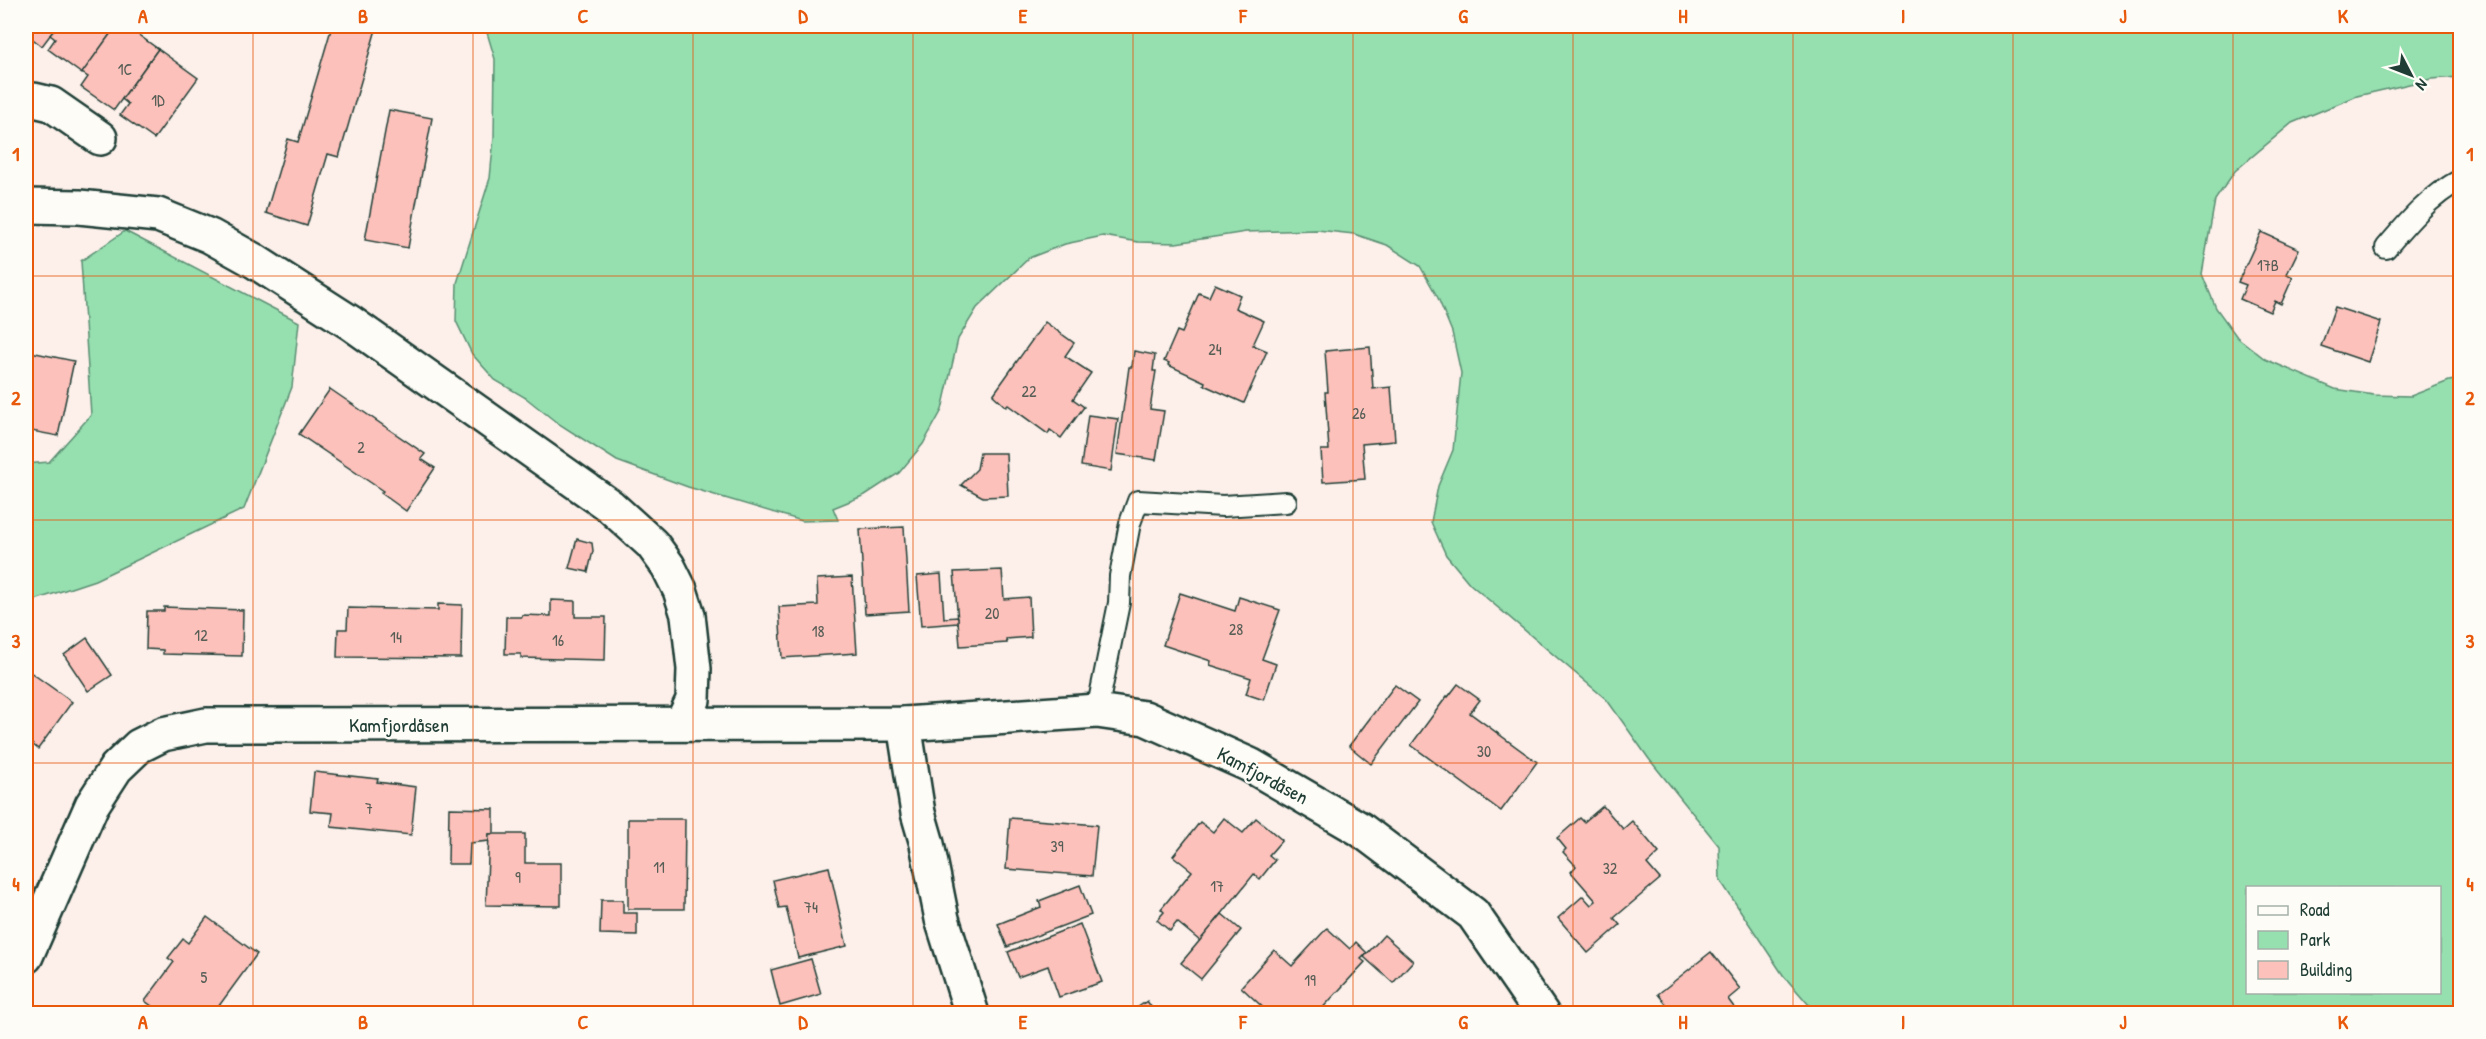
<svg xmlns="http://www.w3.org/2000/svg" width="2486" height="1039" viewBox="0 0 2486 1039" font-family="'Patrick Hand',sans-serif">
	<rect width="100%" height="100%" fill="#fdf0eb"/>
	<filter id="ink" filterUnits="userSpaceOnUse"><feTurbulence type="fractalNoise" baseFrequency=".0167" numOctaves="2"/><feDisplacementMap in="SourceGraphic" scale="12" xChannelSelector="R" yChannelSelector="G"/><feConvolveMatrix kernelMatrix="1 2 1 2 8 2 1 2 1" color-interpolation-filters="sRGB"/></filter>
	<g filter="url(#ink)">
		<g fill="#96dfaf" stroke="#5a8e72" stroke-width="1.5" fill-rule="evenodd">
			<path d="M485 26H2460V77L2431 79 2357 96 2292 123 2235 171 2215 200 2202 274 2216 308 2237 337 2265 359 2335 389 2374 395 2411 396 2449 381 2460 379V1013H1816L1783 975 1720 880 1719 846 1649 759 1607 700 1470 584 1446 555 1431 522 1438 486 1453 450 1461 373 1452 332 1438 298 1420 266 1387 245 1354 234 1317 230 1246 232 1176 243 1138 242 1103 236 1065 244 1029 258 977 308 958 339 942 410 923 444 899 473 865 495 833 508 838 520 802 521 688 487 617 461 556 422 526 398 495 380 472 354 456 321 457 283 490 178 494 137 495 59ZM2248 888H2440V992H2248Z"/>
			<path d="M125 231 299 322 292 387 244 509 95 580 26 603V464L49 462 91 415 81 261Z"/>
		</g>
		<g fill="#fdc1bb" stroke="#1f3d34" stroke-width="1.5">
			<path d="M26 26H57L42 46 26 34Z"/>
			<path d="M57 26H116L82 74 48 49 55 39 50 35Z"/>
			<path d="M116 26H126L158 49 114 110 81 87 88 77 82 73Z"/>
			<path d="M332 26H377L339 157 328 154 307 226 266 213 288 139 298 142Z"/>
			<path d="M158 49 198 78 154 139 120 115 128 104 122 99Z"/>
			<path d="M389 110 432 118 408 248 365 240Z"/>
			<path d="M2261 232 2299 249 2287 274 2293 277 2281 304 2275 301 2270 312 2240 299 2246 285 2238 282Z"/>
			<path d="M1215 284 1240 295 1235 308 1264 321 1253 345 1267 351 1244 403 1204 385 1205 382 1168 365 1169 363 1164 361 1177 331 1182 333 1199 293 1209 297Z"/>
			<path d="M2335 307 2381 322 2368 362 2321 346Z"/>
			<path d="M1045 322 1074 343 1065 356 1091 373 1073 399 1084 407 1061 438 1050 430 1048 434 1008 405 1006 407 993 395Z"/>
			<path d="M1370 347 1373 389 1391 387 1395 441 1362 444 1365 479 1323 482 1321 450H1329L1325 392H1328L1325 351Z"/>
			<path d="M26 351 74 361 58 436 26 430Z"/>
			<path d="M1134 351 1155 355 1153 371H1156L1150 409 1164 411 1156 460 1117 454 1129 367H1132Z"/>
			<path d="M330 389 425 454 421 459 435 468 406 511 381 493 383 491 299 434Z"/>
			<path d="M1088 415 1118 419 1111 471 1081 466Z"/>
			<path d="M980 453H1006L1008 496 983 497 961 485 977 469Z"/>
			<path d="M904 527 909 611 865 614 860 529Z"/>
			<path d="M577 539 592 543 593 551 588 572 569 568Z"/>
			<path d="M1002 570 1004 599 1029 597 1031 637 1006 639 1007 643 960 646 954 572Z"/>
			<path d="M941 574 944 618 958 617V623L921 626 917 576Z"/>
			<path d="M852 577 857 653 782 658 779 607 818 605 817 579Z"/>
			<path d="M1180 593 1235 611 1239 597 1280 610 1262 659 1276 664 1264 700 1246 694 1251 678 1210 665 1211 661 1163 645Z"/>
			<path d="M551 600 575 601V617H606L605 660 521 658V654H505L506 617H522V615L551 616Z"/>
			<path d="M438 604 462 605 461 658 337 657 338 629H347L348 608 438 610Z"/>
			<path d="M164 607 243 610 242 656 163 654V650L146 649 147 611H164Z"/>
			<path d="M87 638 112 675 88 691 64 655Z"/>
			<path d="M26 669 72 702 38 749 26 739Z"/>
			<path d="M1458 684 1480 700 1470 713 1537 762 1501 811 1411 745 1447 696 1448 697Z"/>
			<path d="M1395 685 1418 702 1371 764 1349 746Z"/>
			<path d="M314 772 378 779 377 782 416 787 411 835 331 827 333 813 310 811Z"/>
			<path d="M1603 806 1623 829 1632 821 1659 853 1647 864 1660 879 1614 918 1620 925 1588 953 1558 918 1583 896 1591 905 1596 901 1571 872 1576 866 1563 852 1566 849 1557 838 1580 818 1584 822Z"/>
			<path d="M449 808 494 809V834H489V841L470 843 469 864H448Z"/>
			<path d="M1010 818 1097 825 1092 876 1006 869Z"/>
			<path d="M1224 818 1243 833 1256 818 1282 840 1269 855 1275 860 1260 879 1254 874 1200 941 1177 922 1170 931 1157 920 1164 912 1161 909 1192 871 1173 856 1200 822 1213 832Z"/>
			<path d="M628 819H685L684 909H628Z"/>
			<path d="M489 834H525V863H561V906L486 905Z"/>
			<path d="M829 867 847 946 798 958 786 907 779 908 773 880Z"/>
			<path d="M1080 885 1091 915 1007 947 998 924 1041 907 1039 901Z"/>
			<path d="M601 900H623V913H637V935L600 934Z"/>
			<path d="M1222 914 1241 930 1201 979 1181 963Z"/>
			<path d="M207 917 257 954 213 1014H163L145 1001 174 962 168 958 183 939 188 943Z"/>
			<path d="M1080 924 1102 982 1059 997 1048 966 1018 977 1008 952Z"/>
			<path d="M1327 928 1350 949 1356 942 1367 953 1361 959 1365 962 1317 1014H1270L1241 987 1274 950 1292 966Z"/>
			<path d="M1384 935 1413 961 1393 983 1364 957Z"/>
			<path d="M1711 952 1740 989 1728 999 1739 1014H1674L1658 994Z"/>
			<path d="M811 959 821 994 780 1006 771 970Z"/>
			<path d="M1147 1001 1156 1014H1128Z"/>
		</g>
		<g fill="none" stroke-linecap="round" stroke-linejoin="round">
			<g stroke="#1f3d34" stroke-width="24">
				<g id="lane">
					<path d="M2386 248C2408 222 2430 196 2460 180"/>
					<path d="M1097 711 1119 603 1120 576 1130 523 1138 501 1223 506 1286 502"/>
				</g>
			</g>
			<g stroke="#1f3d34" stroke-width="38">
				<g id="street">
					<path d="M34 100 51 104 100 138"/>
					<path d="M26 206 79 207 158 215 210 236 253 260 351 323 610 506 652 544 668 566 680 590 688 615 694 669 693 700 682 723"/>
					<path d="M904 724 918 813 927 844 942 919 972 1014"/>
					<path d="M26 956 92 805 116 768 139 746 163 734 206 725 904 724 1097 711 1145 718 1250 765 1360 829 1473 914 1542 1014"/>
				</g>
			</g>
			<use href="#lane" stroke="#fdfcf7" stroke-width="20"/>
			<use href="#street" stroke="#fdfcf7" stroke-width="33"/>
		</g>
	</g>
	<path fill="none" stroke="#e8590c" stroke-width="1.5" stroke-opacity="0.55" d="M253 26V1014M473 26V1014M693 26V1014M913 26V1014M1133 26V1014M1353 26V1014M1573 26V1014M1793 26V1014M2013 26V1014M2233 26V1014M26 276H2460M26 520H2460M26 763H2460"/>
	<g text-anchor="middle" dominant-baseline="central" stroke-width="4.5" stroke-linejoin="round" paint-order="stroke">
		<g font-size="16" fill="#565e56">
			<text x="125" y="69">1C</text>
			<text x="158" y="100">1D</text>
			<text x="2268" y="265">17B</text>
			<text x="1215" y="349">24</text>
			<text x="1029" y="391">22</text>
			<text x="1359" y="413">26</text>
			<text x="361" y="447">2</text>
			<text x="992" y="613">20</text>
			<text x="1236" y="629">28</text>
			<text x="818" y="631">18</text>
			<text x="201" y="635">12</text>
			<text x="396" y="637">14</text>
			<text x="558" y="640">16</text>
			<text x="1484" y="751">30</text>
			<text x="369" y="808">7</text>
			<text x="1057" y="846">39</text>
			<text x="659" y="867">11</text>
			<text x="1610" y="868">32</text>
			<text x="518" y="877">9</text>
			<text x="1217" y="886">17</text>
			<text x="811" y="907">74</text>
			<text x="204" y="977">5</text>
			<text x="1310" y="980">19</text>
		</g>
		<g font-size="20" fill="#1f3d34" stroke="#fdfcf7">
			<text x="399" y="724">Kamfjordåsen</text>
			<text transform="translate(1263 775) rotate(28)">Kamfjordåsen</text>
		</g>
	</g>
	<rect width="2486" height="1039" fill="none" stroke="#fdfcf7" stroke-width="66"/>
	<rect x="2246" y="886" width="195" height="108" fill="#fdfcf7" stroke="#a4b0a9" stroke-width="1.5"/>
	<rect x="2258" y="906" width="30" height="9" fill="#fdfcf7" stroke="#a4b0a9" stroke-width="1.5"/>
	<text x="2300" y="916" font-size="18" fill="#1f3d34">Road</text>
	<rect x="2258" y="931" width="30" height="18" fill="#96dfaf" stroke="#a4b0a9" stroke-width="1.5"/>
	<text x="2300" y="946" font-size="18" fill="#1f3d34">Park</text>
	<rect x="2258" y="961" width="30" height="18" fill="#fdc1bb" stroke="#a4b0a9" stroke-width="1.5"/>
	<text x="2300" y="976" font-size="18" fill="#1f3d34">Building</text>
	<g transform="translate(2411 75) rotate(132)" stroke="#fdfcf7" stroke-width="4.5" paint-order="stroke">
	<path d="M0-4.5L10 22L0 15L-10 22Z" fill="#1f3d34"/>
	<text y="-9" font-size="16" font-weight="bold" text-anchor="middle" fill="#1f3d34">N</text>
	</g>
	<rect x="33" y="33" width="2420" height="973" fill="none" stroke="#e8590c" stroke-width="2"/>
	<g font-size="20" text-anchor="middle" font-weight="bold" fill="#e8590c">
		<text x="143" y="23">A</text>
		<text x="363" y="23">B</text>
		<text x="583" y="23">C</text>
		<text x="803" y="23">D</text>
		<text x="1023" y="23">E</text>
		<text x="1243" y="23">F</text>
		<text x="1463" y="23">G</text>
		<text x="1683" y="23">H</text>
		<text x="1903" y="23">I</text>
		<text x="2123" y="23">J</text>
		<text x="2343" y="23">K</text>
		<text x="16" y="161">1</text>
		<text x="2470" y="161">1</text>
		<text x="16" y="405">2</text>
		<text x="2470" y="405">2</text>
		<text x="16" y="648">3</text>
		<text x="2470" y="648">3</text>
		<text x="16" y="891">4</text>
		<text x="2470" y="891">4</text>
		<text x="143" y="1029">A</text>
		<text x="363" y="1029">B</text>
		<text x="583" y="1029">C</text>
		<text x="803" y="1029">D</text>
		<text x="1023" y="1029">E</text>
		<text x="1243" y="1029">F</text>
		<text x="1463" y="1029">G</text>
		<text x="1683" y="1029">H</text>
		<text x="1903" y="1029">I</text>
		<text x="2123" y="1029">J</text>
		<text x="2343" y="1029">K</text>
	</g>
</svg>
